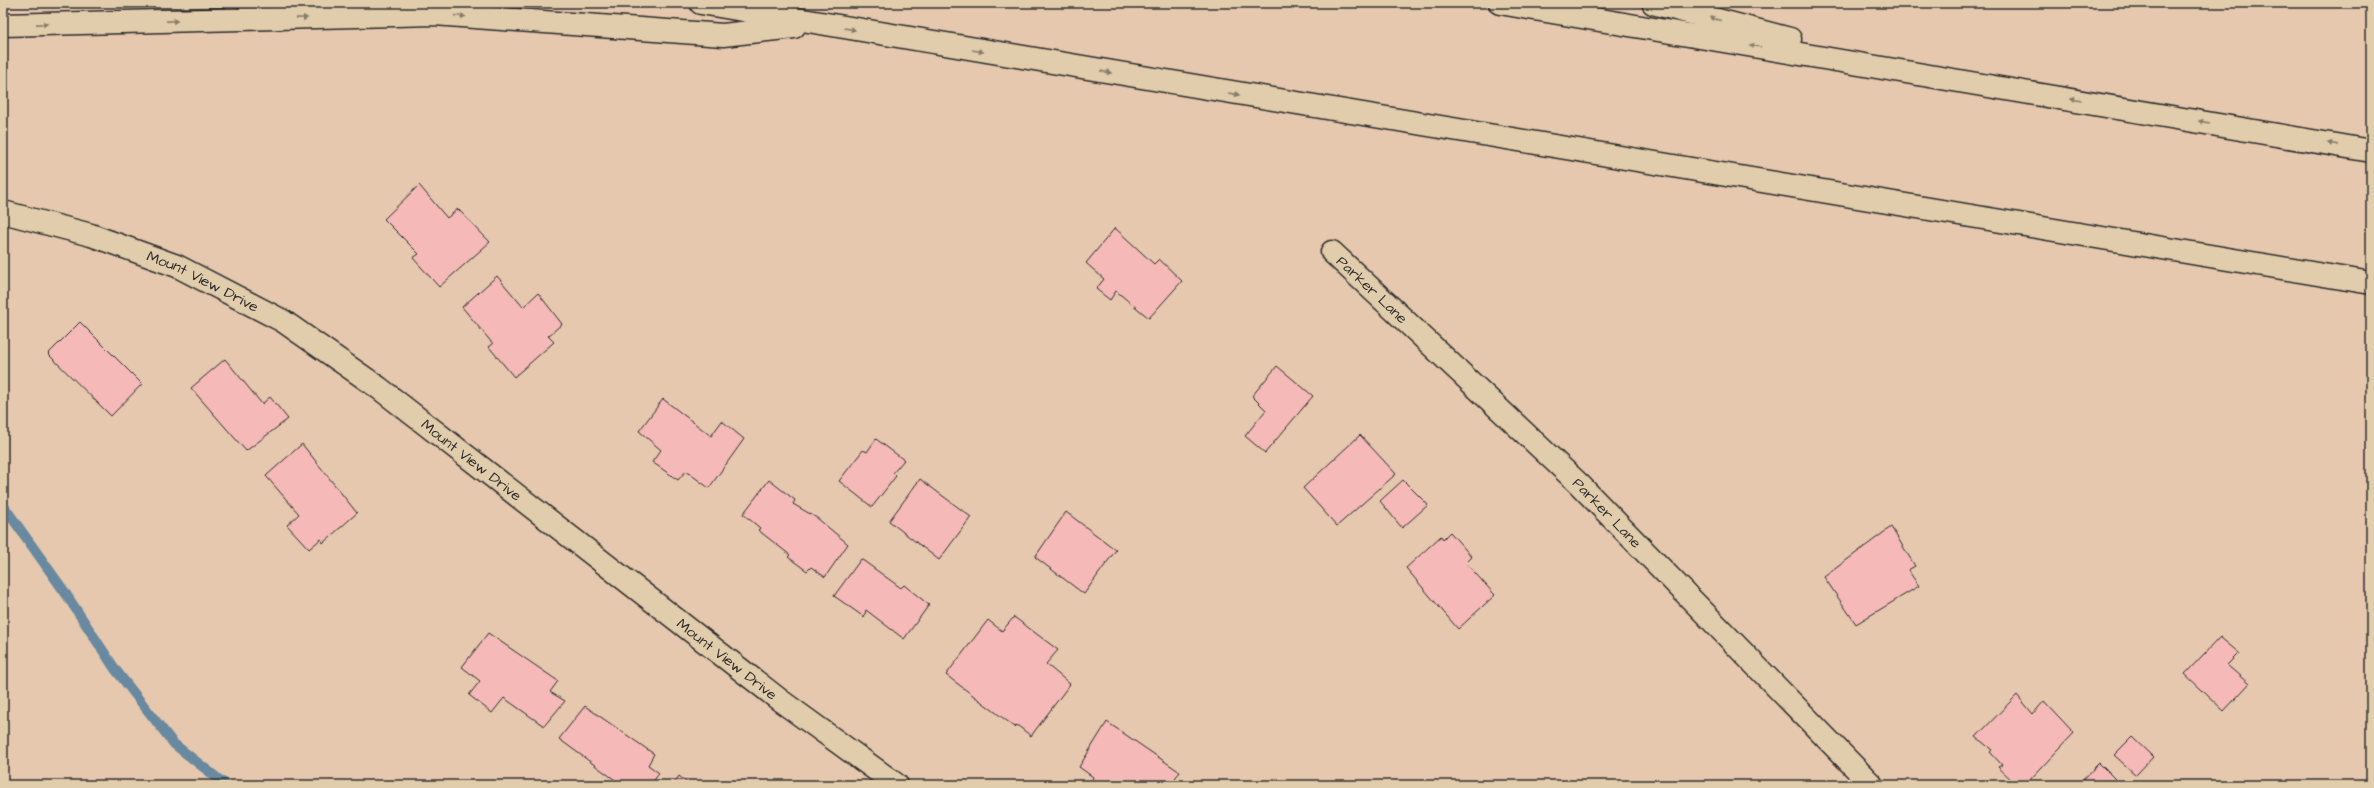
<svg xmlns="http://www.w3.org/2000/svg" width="2374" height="788" viewBox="0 0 2374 788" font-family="'Architects Daughter',sans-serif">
	<rect width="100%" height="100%" fill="#e5c8ae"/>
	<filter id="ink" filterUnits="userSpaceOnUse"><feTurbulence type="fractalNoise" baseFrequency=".025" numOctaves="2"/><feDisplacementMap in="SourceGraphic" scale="8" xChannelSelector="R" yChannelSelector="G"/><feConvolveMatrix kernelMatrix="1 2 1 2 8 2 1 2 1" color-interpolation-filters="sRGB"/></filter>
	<g filter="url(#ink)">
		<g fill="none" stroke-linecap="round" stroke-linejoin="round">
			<path stroke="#6889a0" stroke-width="10" d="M3 505 64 591 115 669 174 744 226 785"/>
		</g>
		<g fill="#f5b9b8" stroke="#2b2b2b">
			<path d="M419 185 447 218 458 209 490 242 439 287 413 258 419 254 384 219Z"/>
			<path d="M1115 228 1154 264 1159 259 1182 281 1149 318 1116 291 1110 300 1096 289 1104 279 1086 263Z"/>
			<path d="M497 276 523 307 538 293 562 324 548 336 554 342 514 377 489 347 493 344 462 307Z"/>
			<path d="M80 322 142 384 111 416 48 354Z"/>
			<path d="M225 359 262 404 270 397 288 419 246 451 191 388Z"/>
			<path d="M1277 366 1313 396 1265 453 1245 436 1266 410 1252 396Z"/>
			<path d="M663 399 711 436 722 421 744 439 709 488 686 471 678 480 652 462 661 450 639 431Z"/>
			<path d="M1360 435 1396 474 1337 526 1303 488Z"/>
			<path d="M876 439 904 460 893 473 896 476 872 507 839 481 863 450 867 452Z"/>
			<path d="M302 444 357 513 323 543 321 539 309 549 287 525 299 514 266 476Z"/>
			<path d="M920 479 971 517 939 560 889 521Z"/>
			<path d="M769 480 795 500 793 504 817 518 848 544 825 577 811 567 807 571 788 557 790 555 758 530 760 528 743 514Z"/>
			<path d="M1403 480 1428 505 1402 528 1380 501Z"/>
			<path d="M1066 512 1116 550 1084 594 1035 557Z"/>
			<path d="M1891 527 1915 566 1908 570 1919 586 1856 624 1824 577Z"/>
			<path d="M1450 532 1472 557 1466 563 1495 595 1458 629 1406 568 1441 536 1443 539Z"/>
			<path d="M861 559 901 588 904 585 929 605 904 639 866 610 864 617 834 596Z"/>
			<path d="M1014 617 1058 650 1046 664 1070 684 1031 736 1017 725 1015 727 946 675 988 620 1002 631Z"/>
			<path d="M488 633 558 681 550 692 565 701 544 726 504 698 492 713 469 695 480 681 462 667Z"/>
			<path d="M2220 637 2239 653 2227 665 2249 684 2224 711 2185 674Z"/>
			<path d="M2017 695 2033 714 2044 701 2074 733 2025 785H2017L1998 767 2002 765 1990 752 1992 750 1976 737Z"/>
			<path d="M585 706 654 754 648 765 659 773 651 785H622L559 739Z"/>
			<path d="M1107 722 1180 772 1175 778 1186 785H1094L1091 783 1093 777 1079 767Z"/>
			<path d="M2132 737 2153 757 2136 775 2114 755Z"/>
			<path d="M2099 763 2121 785H2078Z"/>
			<path d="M679 776 690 785H673Z"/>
		</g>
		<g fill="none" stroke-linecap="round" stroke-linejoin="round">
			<g stroke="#2b2b2b" stroke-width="25">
				<g id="street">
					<path id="s1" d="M3 212 91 235 177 266 283 321 379 388 781 701 897 785"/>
					<path id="s2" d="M1332 252 1579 484 1872 785"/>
				</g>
			</g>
			<g stroke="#2b2b2b" stroke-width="25">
				<g id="highway">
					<path d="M701 3 2371 283"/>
					<path d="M1500 3 2371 151"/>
					<path d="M1653 3 1790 39"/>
					<path d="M3 25 434 14 723 35 794 27"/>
				</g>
			</g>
			<use href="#street" stroke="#e1ccab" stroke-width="22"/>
			<use href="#highway" stroke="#e1ccab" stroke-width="22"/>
		</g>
		<defs><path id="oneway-solid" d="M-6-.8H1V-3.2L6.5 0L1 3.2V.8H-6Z"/></defs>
		<g fill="#867c6b">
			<use href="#oneway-solid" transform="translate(460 16) rotate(4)"/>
			<use href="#oneway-solid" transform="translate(302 18) rotate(-1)"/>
			<use href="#oneway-solid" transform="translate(1715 19) rotate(-165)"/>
			<use href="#oneway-solid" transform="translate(172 21) rotate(-1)"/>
			<use href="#oneway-solid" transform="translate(42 24) rotate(-1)"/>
			<use href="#oneway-solid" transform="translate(850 29) rotate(10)"/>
			<use href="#oneway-solid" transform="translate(1755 46) rotate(-170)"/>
			<use href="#oneway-solid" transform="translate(978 51) rotate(10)"/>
			<use href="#oneway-solid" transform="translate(1106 72) rotate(10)"/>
			<use href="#oneway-solid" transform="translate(1234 94) rotate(10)"/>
			<use href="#oneway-solid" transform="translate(2076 100) rotate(-170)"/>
			<use href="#oneway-solid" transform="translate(2204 122) rotate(-170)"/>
			<use href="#oneway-solid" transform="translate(2333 144) rotate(-170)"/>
		</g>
	</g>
	<g text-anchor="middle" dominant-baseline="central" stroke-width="3" stroke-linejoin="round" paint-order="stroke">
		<g font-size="15" fill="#2b2b2b" stroke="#e1ccab">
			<text stroke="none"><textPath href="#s1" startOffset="212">Mount View Drive</textPath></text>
			<text stroke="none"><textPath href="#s2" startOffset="55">Parker Lane</textPath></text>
			<text stroke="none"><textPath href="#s1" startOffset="536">Mount View Drive</textPath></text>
			<text stroke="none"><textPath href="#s2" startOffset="379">Parker Lane</textPath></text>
			<text stroke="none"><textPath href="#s1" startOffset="860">Mount View Drive</textPath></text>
		</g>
	</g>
	<rect width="2374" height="788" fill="none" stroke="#e1ccab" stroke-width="16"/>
	<rect x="8" y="8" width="2358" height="772" fill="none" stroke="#2b2b2b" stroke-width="1.5" filter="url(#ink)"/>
</svg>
